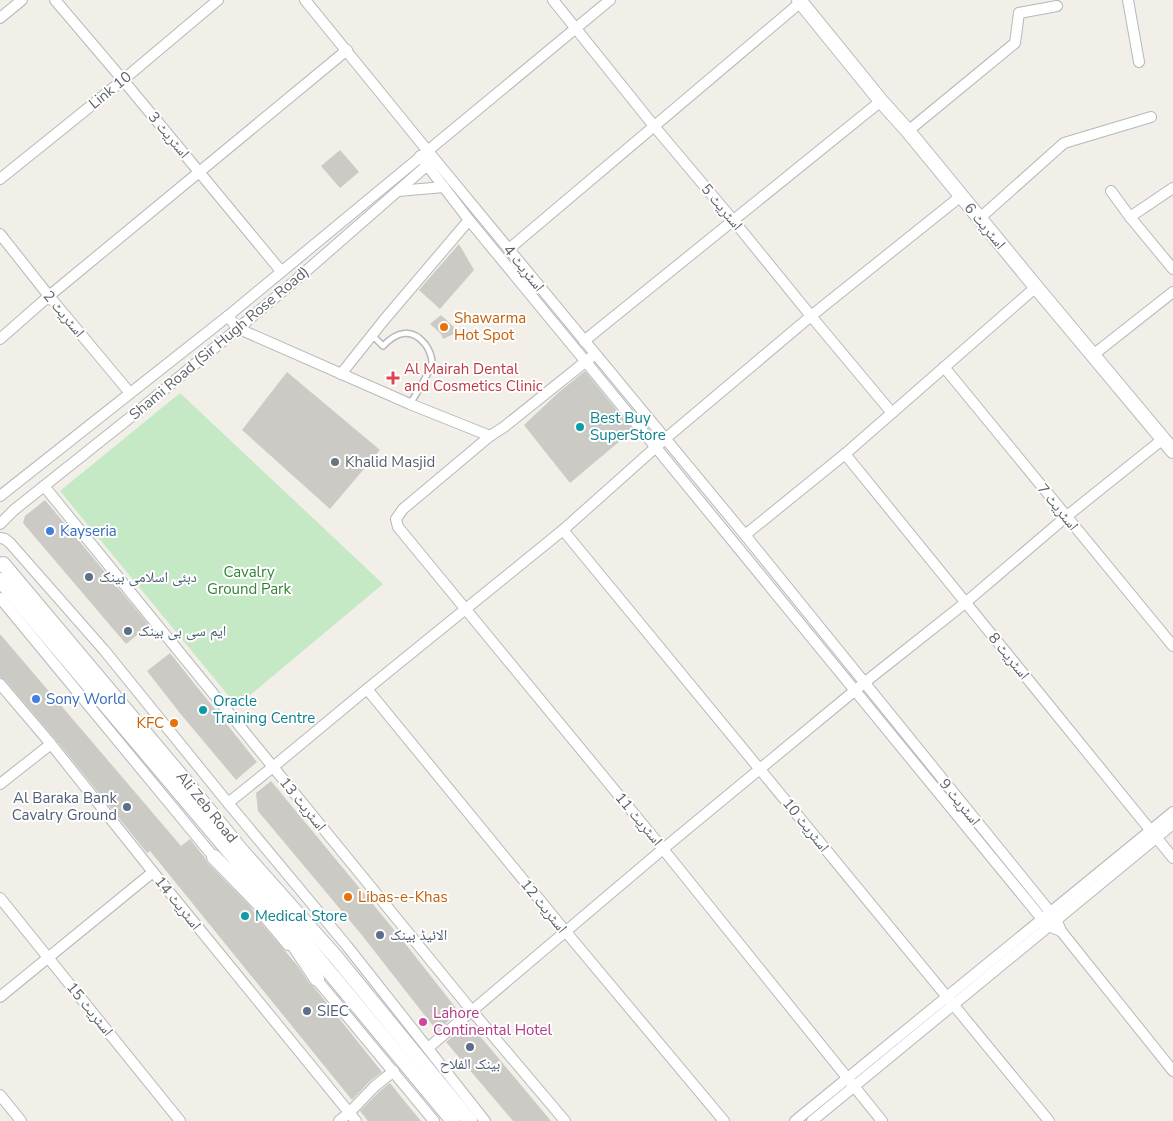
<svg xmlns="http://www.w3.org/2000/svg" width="1173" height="1121" viewBox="0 0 1173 1121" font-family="'Nunito Sans','Noto Naskh Arabic',sans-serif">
	<rect width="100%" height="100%" fill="#f1efe8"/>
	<path fill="#c5e8c5" d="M180 393 383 584 237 706 60 491Z"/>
	<g fill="#cccac5">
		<path d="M340 150 359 172 340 188 321 166Z"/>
		<path d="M459 244 474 270 440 309 419 290Z"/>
		<path d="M441 315 455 328 456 333 443 339 441 334 430 324Z"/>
		<path d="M585 371 633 430 570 483 524 425 558 393Z"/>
		<path d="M287 372 380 450 330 509 242 430Z"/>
		<path d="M45 500 149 625 126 644 23 523 25 516Z"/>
		<path d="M0 634 181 846 190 839 205 858 208 863 250 906 260 920 262 924 297 965 310 984 314 987 382 1072 370 1081 352 1100 150 851 147 853 56 740 5 680 0 677Z"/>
		<path d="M170 653 257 762 236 780 179 712 147 671Z"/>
		<path d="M271 781 400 937 459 1012 437 1031 361 934 258 811 256 793Z"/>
		<path d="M469 1023 505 1066 551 1121H513L446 1042Z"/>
		<path d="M390 1083 406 1103 421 1121H368L360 1111 380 1091Z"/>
	</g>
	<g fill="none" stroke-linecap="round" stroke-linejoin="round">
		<g stroke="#b5b8bc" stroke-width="8">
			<path id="lane" d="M372 335 383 346C397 331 412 328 425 344 429 349 432 357 432 362 431 370 415 396 410 404"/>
		</g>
		<g stroke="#b5b8bc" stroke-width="12">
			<g id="street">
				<path d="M55 0 123 80 281 271"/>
				<path d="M305 0 427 150 745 535 1051 913 1056 919 1061 931 1173 1071"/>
				<path d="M553 0 654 126 733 220 811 316 892 413"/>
				<path d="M1128 0 1139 62"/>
				<path d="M0 18 22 0"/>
				<path d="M908 131 1015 43 1019 13 1057 6"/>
				<path d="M420 156 469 220 586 362 1042 919 1048 926 1061 931"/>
				<path d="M0 179 123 80 218 0"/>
				<path d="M398 191 444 187"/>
				<path d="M1111 191 1130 217 1173 269"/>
				<path d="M1130 217 1173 188"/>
				<path d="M980 218 1064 143 1151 117"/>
				<path d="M0 234 49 296 130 393"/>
				<path d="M509 249 801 2"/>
				<path d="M228 316 237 328 410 404 490 436"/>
				<path d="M0 339 49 296 347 50"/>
				<path d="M584 341 881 101"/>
				<path d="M595 354 504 427 490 436 403 509 396 519 398 527 663 849 882 1121"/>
				<path d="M1093 355 1173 292"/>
				<path d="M944 367 1173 646"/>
				<path d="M341 374 384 320 469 220"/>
				<path d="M845 454 1173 858"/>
				<path d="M44 486 472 1011 565 1121"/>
				<path d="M0 496 228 316 610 0"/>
				<path d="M0 524 14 510 142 408 289 286 432 161"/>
				<path d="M563 530 1049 1121"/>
				<path d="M745 535 845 454 1036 287"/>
				<path d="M0 538 5 539 10 543 104 650 228 803 347 946 485 1121"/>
				<path d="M0 598 217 861"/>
				<path d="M0 684 51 744 153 872 356 1121"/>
				<path d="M367 689 566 932 724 1121"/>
				<path d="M0 784 51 744"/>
				<path d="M228 803 273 767 367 689 563 530 656 447 665 439 811 316 961 196"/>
				<path d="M0 898 180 1121"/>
				<path d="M267 920 288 945"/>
				<path d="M313 975 434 1121"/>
				<path d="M0 997 153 872"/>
				<path d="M428 1048 663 849 864 683 965 603 1067 516 1163 439"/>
				<path d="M0 1095 21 1121"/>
				<path d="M339 1121 349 1113 375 1086 394 1071"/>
				<path d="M795 1121 1173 812"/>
				<path d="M812 1121 1173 824"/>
			</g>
		</g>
		<g stroke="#b6babf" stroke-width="16">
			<g id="secondary">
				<path d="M799 0 881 101 908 131 1036 287 1173 451"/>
				<path d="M3 564 187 783 240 849 335 956 470 1121"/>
				<path d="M0 580 233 856 453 1121"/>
				<path d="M214 857 280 925"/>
				<path d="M279 922 317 979"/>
			</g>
		</g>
		<use href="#lane" stroke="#fff" stroke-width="5"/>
		<use href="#street" stroke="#fff" stroke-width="10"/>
		<use href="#secondary" stroke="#fff" stroke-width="14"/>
	</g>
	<g fill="#e8710a" stroke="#fff" stroke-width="2">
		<circle cx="444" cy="327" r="5"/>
		<circle cx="174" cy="723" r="5"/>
		<circle cx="348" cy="897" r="5"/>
	</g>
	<path fill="#e0444e" stroke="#fff" stroke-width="2" d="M390.5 370.5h5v5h5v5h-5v5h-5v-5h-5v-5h5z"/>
	<g fill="#0f9aa8" stroke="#fff" stroke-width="2">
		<circle cx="580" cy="427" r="5"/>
		<circle cx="203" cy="710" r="5"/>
		<circle cx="245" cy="916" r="5"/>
	</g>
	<circle fill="#6b7280" stroke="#fff" stroke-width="2" cx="335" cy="462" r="5"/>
	<g fill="#3f7fe0" stroke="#fff" stroke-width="2">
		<circle cx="50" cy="531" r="5"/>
		<circle cx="36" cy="699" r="5"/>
	</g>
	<g fill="#5c6f8a" stroke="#fff" stroke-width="2">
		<circle cx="89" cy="577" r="5"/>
		<circle cx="128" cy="631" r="5"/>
		<circle cx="127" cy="807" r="5"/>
		<circle cx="380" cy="935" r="5"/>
		<circle cx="307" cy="1011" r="5"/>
		<circle cx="470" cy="1047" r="5"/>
	</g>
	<circle fill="#d1479c" stroke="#fff" stroke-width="2" cx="423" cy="1022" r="5"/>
	<g text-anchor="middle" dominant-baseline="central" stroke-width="4" stroke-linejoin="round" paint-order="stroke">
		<g font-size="15" fill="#5f6368" stroke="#fff">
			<text transform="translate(110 90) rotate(-39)">Link 10</text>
			<text transform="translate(169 135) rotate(50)">اسٹریٹ 3</text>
			<text transform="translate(722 207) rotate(50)">اسٹریٹ 5</text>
			<text transform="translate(985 226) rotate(50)">اسٹریٹ 6</text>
			<text transform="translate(524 268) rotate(51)">اسٹریٹ 4</text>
			<text transform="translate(64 314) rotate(50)">اسٹریٹ 2</text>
			<text transform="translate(219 343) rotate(-40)">Shami Road (Sir Hugh Rose Road)</text>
			<text transform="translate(1058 507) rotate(51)">اسٹریٹ 7</text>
			<text transform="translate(1009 656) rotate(51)">اسٹریٹ 8</text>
			<text transform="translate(960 802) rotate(51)">اسٹریٹ 9</text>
			<text transform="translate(303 804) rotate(51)">اسٹریٹ 13</text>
			<text transform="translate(207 807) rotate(51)">Ali Zeb Road</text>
			<text transform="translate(639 819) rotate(50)">اسٹریٹ 11</text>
			<text transform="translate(806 825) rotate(51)">اسٹریٹ 10</text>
			<text transform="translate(178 903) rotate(51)">اسٹریٹ 14</text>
			<text transform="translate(544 906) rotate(51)">اسٹریٹ 12</text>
			<text transform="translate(90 1009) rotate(51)">اسٹریٹ 15</text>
		</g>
		<g font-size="15" fill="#c56008" stroke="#fff" text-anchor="start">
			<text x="454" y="318">Shawarma<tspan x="454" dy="17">Hot Spot</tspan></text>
			<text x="164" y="723" text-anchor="end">KFC</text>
			<text x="358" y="897">Libas-e-Khas</text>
		</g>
		<g font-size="15" fill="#be3a42" stroke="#fff" text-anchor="start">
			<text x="404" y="369">Al Mairah Dental<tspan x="404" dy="17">and Cosmetics Clinic</tspan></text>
		</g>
		<g font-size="15" fill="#0d838f" stroke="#fff" text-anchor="start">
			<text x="590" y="418">Best Buy<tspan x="590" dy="17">SuperStore</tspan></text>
			<text x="213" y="701">Oracle<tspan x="213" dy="17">Training Centre</tspan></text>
			<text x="255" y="916">Medical Store</text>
		</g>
		<g font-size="15" fill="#5b616d" stroke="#fff" text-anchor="start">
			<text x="345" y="462">Khalid Masjid</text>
		</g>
		<g font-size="15" fill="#366cbe" stroke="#fff" text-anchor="start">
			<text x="60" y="531">Kayseria</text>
			<text x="46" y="699">Sony World</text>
		</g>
		<g font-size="15" fill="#348238" stroke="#fff">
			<text x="249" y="572">Cavalry<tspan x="249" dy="17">Ground Park</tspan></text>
		</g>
		<g font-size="15" fill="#4e5e75" stroke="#fff" text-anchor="start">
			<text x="99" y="577">دبئی اسلامی بینک</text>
			<text x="138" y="631">ایم سی بی بینک</text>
			<text x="117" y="798" text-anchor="end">Al Baraka Bank<tspan x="117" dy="17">Cavalry Ground</tspan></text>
			<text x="390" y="935">الائیڈ بینک</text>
			<text x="317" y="1011">SIEC</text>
			<text x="470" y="1064" text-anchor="middle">بینک الفلاح</text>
		</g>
		<g font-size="15" fill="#b23c85" stroke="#fff" text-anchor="start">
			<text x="433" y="1013">Lahore<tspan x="433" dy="17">Continental Hotel</tspan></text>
		</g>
	</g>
</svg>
